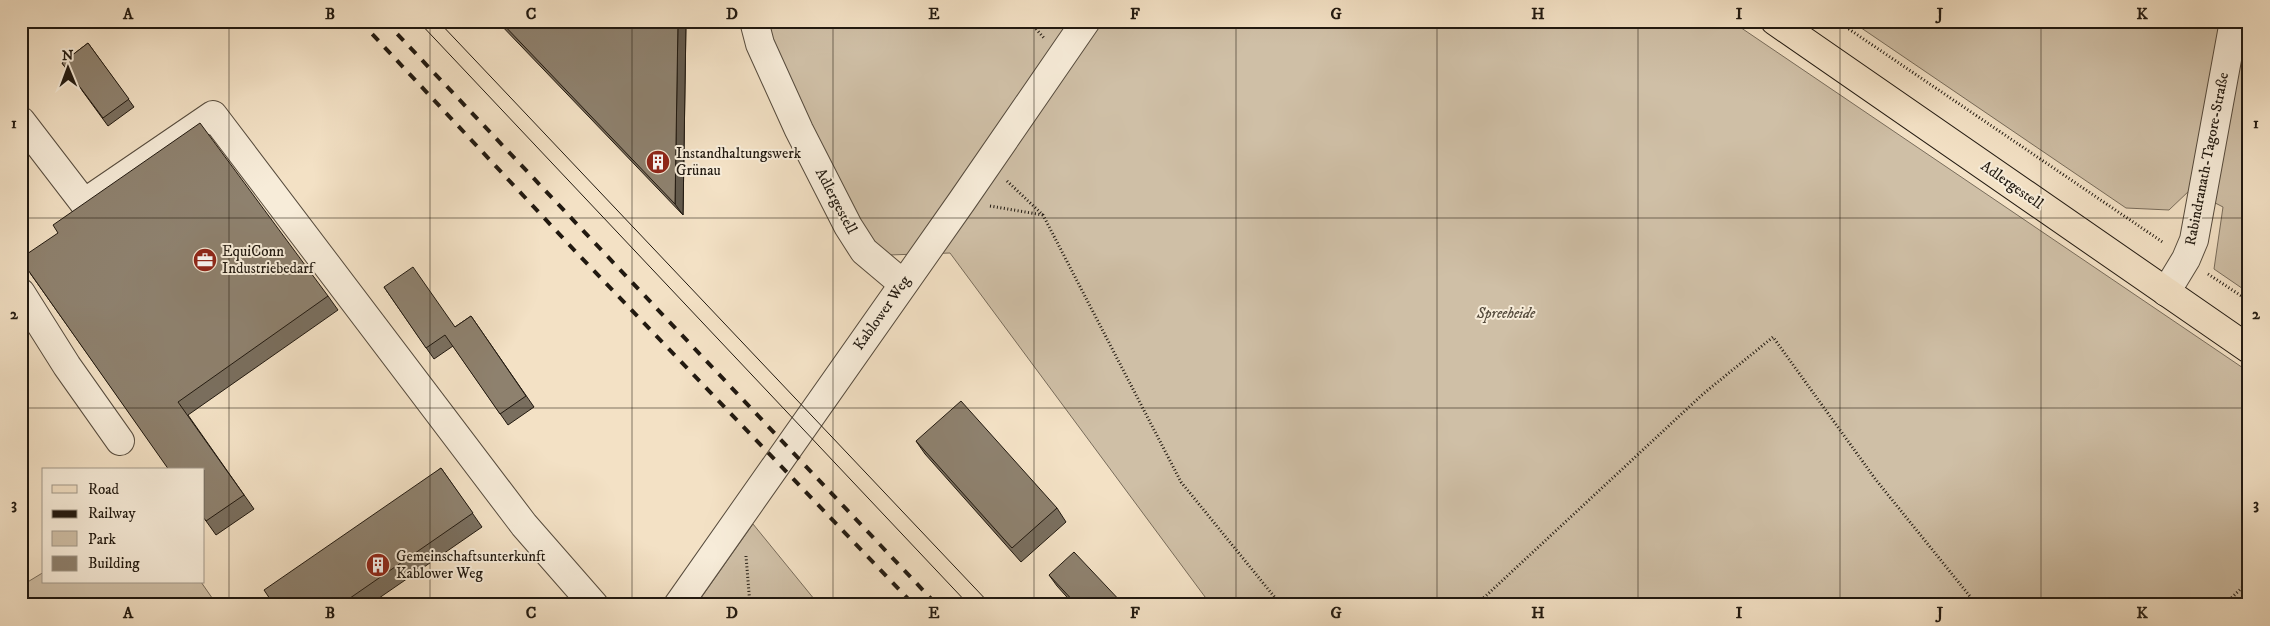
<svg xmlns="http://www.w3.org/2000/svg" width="2270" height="626" viewBox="0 0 2270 626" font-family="'IM FELL DW Pica',serif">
	<rect width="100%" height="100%" fill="#f3e1c5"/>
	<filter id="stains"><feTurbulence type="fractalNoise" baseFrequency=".004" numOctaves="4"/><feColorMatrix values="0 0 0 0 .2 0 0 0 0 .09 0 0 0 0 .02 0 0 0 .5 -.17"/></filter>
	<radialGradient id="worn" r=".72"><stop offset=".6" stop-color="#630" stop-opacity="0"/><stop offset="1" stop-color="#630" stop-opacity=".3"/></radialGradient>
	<g fill="#cfbfa6" stroke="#786c5b">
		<path d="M763 21H1731L2249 372V605H1211L950 253 888 255 870 246 854 220Z"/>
		<path d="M1851 21H2249V293L2214 269 2223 207 2190 190 2169 210 2126 208Z"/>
		<path d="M753 524 819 605H696Z"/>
		<path d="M44 572V582H201L217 605H21V586Z"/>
	</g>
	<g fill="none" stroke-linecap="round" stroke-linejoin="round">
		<g stroke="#564b3d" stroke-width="30">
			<g id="minor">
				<path d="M754 21 760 44 799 130 848 226 864 251 902 283"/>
				<path d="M21 121 84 203 213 115 524 525 594 605"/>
				<path d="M2166 292 2186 259 2194 240 2234 21"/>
				<path d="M21 293 67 366 120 441"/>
				<path d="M678 605 962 201 1086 21"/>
			</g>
		</g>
		<g stroke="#211910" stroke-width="30">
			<path id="major" d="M1775 21 2249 349"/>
		</g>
		<g stroke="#211910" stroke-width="3" stroke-dasharray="1 2.5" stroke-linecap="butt">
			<path d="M1029 21 1044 38"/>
			<path d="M1837 21 2164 243"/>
			<path d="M1007 181 1043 215 1181 482 1281 605"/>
			<path d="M990 206 1043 215"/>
			<path d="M2208 274 2249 301"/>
			<path d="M746 556 750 605"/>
			<path d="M21 602 30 605"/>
			<path d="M1476 605 1703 394 1773 337 1876 480 1977 605"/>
			<path d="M2224 605 2249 581"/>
		</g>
		<use href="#minor" stroke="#f7ecd9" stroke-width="28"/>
		<use href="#major" stroke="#f3e1c5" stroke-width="28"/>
		<g stroke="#211910" stroke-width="1">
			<path d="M418 21 969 605"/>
			<path d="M438 21 991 605"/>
		</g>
		<g stroke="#211910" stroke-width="4" stroke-dasharray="9 9" stroke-linecap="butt">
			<path d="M360 21 576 252 914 605"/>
			<path d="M385 21 937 605"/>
		</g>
	</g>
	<g fill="#7a6f5f" stroke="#211910">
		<path d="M497 21H686L683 215Z"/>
		<path d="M88 43 134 107 108 126 62 63Z"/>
		<path d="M30 273 328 296 338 310 188 415 254 509 216 535Z"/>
		<path d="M384 287 455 327 471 316 534 407 508 425 453 346 434 359Z"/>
		<path d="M916 441 1057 508 1066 522 1021 562 925 454Z"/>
		<path d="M441 468 482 527 369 605H274Z"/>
		<path d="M1049 575 1124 605H1074L1057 586Z"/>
	</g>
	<path fill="#635a4d" stroke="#211910" d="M678 21H686L683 215 675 204Z"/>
	<g fill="#8e816e" stroke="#211910">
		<path d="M500 21H678L675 204Z"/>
		<path d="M88 43 129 99 103 118 62 63Z"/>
		<path d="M200 123 328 296 178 402 244 495 206 521 204 518V470H169L21 260V258L58 233 53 225Z"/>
		<path d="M413 267 455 327 471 316 526 396 500 414 445 335 426 348 384 287Z"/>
		<path d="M961 401 1057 508 1012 548 916 441Z"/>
		<path d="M441 468 473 513 340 605H274L264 590Z"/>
		<path d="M1074 552 1124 605H1077L1049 575Z"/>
	</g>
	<path fill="none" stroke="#211910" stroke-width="1" stroke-opacity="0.55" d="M229 21V605M430 21V605M632 21V605M833 21V605M1034 21V605M1236 21V605M1437 21V605M1638 21V605M1840 21V605M2041 21V605M21 218H2249M21 408H2249"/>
	<defs>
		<g id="building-disc" transform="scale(1.25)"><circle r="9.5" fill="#8f2418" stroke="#f7ecd9"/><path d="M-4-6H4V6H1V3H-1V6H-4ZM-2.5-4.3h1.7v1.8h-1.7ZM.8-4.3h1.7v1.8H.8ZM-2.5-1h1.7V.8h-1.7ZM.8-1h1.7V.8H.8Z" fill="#fff"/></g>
		<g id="office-disc" transform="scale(1.25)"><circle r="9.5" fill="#8f2418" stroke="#f7ecd9"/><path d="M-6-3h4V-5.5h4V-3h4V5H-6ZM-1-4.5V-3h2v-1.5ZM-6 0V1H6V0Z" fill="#fff"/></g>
	</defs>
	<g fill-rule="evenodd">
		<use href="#building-disc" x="658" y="162"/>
		<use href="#office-disc" x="205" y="260"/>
		<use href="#building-disc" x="378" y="565"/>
	</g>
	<g text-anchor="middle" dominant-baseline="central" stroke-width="4" stroke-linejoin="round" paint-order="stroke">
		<g font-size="15" fill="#211910" stroke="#f7ecd9" text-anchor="start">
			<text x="676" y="153">Instandhaltungswerk<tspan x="676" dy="17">Grünau</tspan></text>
			<text x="222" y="251">EquiConn<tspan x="222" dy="17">Industriebedarf</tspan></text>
			<text x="396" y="556">Gemeinschaftsunterkunft<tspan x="396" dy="17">Kablower Weg</tspan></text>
		</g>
		<g font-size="15" fill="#211910" stroke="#f7ecd9">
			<text transform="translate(2207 159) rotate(-79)">Rabindranath-Tagore-Straße</text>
			<text transform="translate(2012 185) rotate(35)">Adlergestell</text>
			<text transform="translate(836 201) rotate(62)">Adlergestell</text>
			<text transform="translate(882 313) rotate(-55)">Kablower Weg</text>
		</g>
		<g font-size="15" font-style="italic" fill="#554b3d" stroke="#f7ecd9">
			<text x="1506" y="313">Spreeheide</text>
		</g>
	</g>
	<rect width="2270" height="626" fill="none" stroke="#f3e1c5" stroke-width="55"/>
	<rect x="42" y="468" width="162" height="115" fill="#f7ecd9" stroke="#a19889"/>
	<rect x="52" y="485" width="25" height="8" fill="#f3e1c5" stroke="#a19889"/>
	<text x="88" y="494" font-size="15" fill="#211910">Road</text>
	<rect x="52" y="510" width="25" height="8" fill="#211910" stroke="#a19889"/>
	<text x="88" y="518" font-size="15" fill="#211910">Railway</text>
	<rect x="52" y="531" width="25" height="15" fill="#cfbfa6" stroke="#a19889"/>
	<text x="88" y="544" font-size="15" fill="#211910">Park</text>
	<rect x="52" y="556" width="25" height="15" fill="#8e816e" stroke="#a19889"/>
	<text x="88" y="568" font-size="15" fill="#211910">Building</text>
	<g transform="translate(68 68) rotate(359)" stroke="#f7ecd9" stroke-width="4" paint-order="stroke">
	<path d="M0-4L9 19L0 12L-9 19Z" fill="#211910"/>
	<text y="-8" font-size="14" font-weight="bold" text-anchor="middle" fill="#211910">N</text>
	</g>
	<rect x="28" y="28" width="2214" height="570" fill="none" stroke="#211910" stroke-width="2"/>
	<g font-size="16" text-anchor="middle" font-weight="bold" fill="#211910">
		<text x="128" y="19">A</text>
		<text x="330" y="19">B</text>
		<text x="531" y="19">C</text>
		<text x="732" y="19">D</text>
		<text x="934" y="19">E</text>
		<text x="1135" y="19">F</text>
		<text x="1336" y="19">G</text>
		<text x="1538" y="19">H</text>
		<text x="1739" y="19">I</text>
		<text x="1940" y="19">J</text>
		<text x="2142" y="19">K</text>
		<text x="14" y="128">1</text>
		<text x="2256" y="128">1</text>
		<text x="14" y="319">2</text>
		<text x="2256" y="319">2</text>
		<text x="14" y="509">3</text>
		<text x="2256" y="509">3</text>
		<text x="128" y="618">A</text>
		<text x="330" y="618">B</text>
		<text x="531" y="618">C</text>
		<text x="732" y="618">D</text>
		<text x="934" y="618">E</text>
		<text x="1135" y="618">F</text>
		<text x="1336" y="618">G</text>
		<text x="1538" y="618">H</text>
		<text x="1739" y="618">I</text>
		<text x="1940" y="618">J</text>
		<text x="2142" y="618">K</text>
	</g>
	<rect width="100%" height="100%" filter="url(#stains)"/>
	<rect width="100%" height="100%" fill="url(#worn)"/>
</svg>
